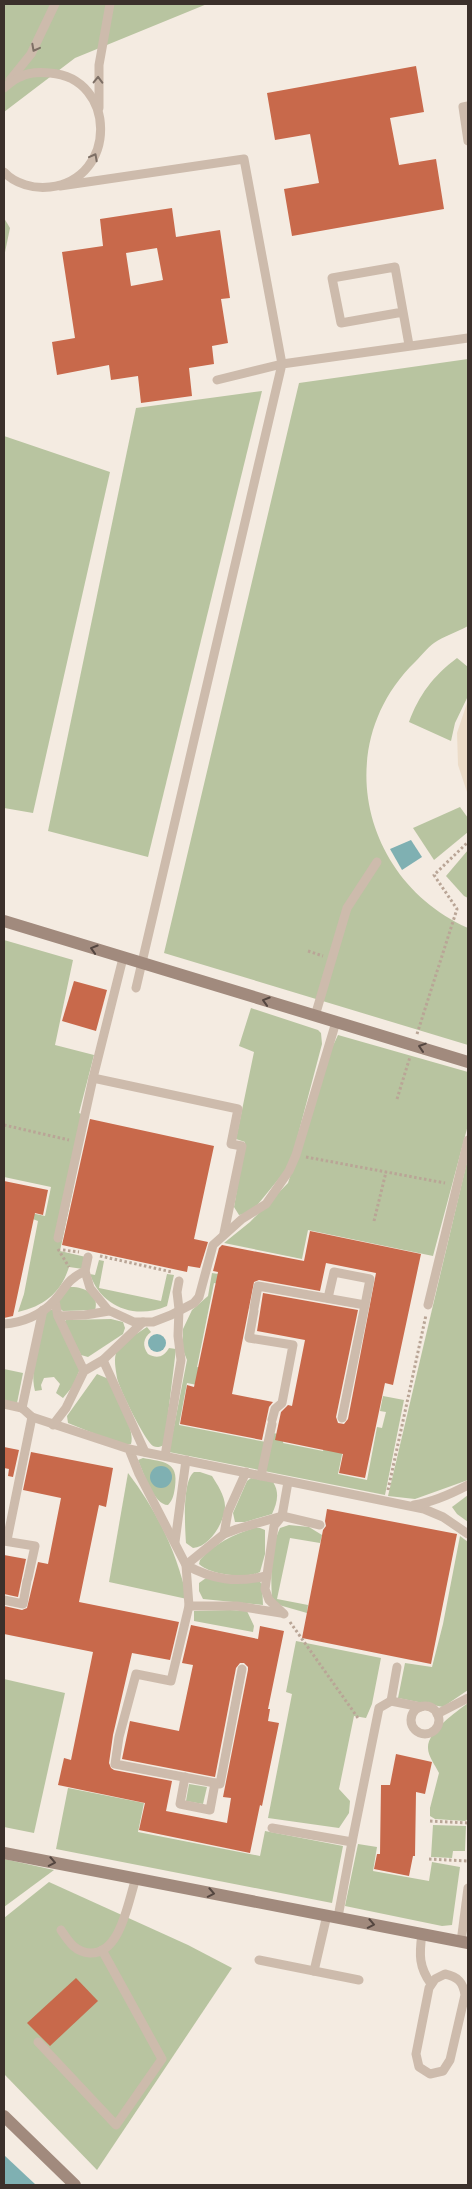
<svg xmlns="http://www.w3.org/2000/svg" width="472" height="2189" viewBox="0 0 472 2189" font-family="'IBM Plex Sans',sans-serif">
	<rect width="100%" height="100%" fill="#f4ebe1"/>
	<g fill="#b8c4a0">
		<path d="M4 4H207L75 58 4 112Z"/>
		<path d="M4 218 10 228 4 257Z"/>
		<path d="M468 359V626C457 632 444 636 434 643 427 648 421 656 415 662 330 745 362 881 468 928V1045L164 953 299 383Z"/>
		<path d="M262 391 148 857 48 831 136 408Z"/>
		<path d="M4 436 110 472 33 813 4 808Z"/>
		<path d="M457 658 468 667V696L455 723 451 741 409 722C419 695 433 676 457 658Z"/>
		<path d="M460 807 468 818V832L434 860 413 828Z"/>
		<path d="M468 850V898L464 896 446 876Z"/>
		<path d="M4 940 73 960 55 1045 94 1055 79 1113 88 1117 60 1251 86 1257 83 1269 69 1267C61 1293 44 1306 18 1312L24 1294 38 1221 30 1218 31 1213 45 1216 51 1187 4 1177Z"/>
		<path d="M251 1008 318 1030 321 1033 322 1044 294 1150 286 1170 254 1209 246 1214 239 1215 234 1207 245 1142 236 1139 254 1052 239 1046Z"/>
		<path d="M338 1035 468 1072V1125L433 1256 308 1230 302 1259 224 1243 250 1222 288 1183 330 1052Z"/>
		<path d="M468 1157V1480L415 1499 388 1496Z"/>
		<path d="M99 1260 104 1261 99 1288 161 1301 167 1274 174 1275 167 1306C135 1320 101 1307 90 1274L95 1275Z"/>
		<path d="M212 1273 225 1275 223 1285 214 1283 197 1367 206 1369 202 1386 187 1383 179 1425 266 1442 272 1433 280 1434 286 1428 283 1443 323 1451 326 1438 344 1445 338 1474 367 1480 377 1427 382 1428 386 1412 380 1411 383 1396 404 1400 385 1495 169 1452 187 1360 183 1350V1329L192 1310 208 1296Z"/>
		<path d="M69 1287C83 1286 100 1294 95 1310L63 1311 59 1308 58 1300Z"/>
		<path d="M49 1310H53L80 1369 73 1386 63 1398 56 1393 60 1384 54 1377 44 1378 41 1385 42 1390 35 1391C29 1366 41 1336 46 1311Z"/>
		<path d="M111 1319 123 1322 125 1328 123 1334 88 1357 81 1355 64 1322 66 1320Z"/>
		<path d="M147 1327 151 1332C143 1338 142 1346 148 1354 157 1359 164 1357 169 1348L176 1349 165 1439 164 1445C160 1447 157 1448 153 1446 145 1441 119 1388 117 1378 116 1370 113 1358 117 1351 124 1340 137 1334 147 1327Z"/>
		<path d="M4 1369 23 1373 17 1403 4 1401Z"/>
		<path d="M97 1374 111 1380C116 1393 136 1432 131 1444H120L68 1423 67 1416Z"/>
		<path d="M143 1458C163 1462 179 1461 175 1487 174 1494 173 1500 168 1505 154 1505 143 1472 138 1460Z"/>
		<path d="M194 1472H200L212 1476C217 1484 225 1496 225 1506 225 1521 210 1547 193 1548L186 1543C185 1528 182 1481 194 1472Z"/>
		<path d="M128 1473C157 1511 177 1552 187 1599L109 1582Z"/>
		<path d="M251 1478 273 1482C280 1493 277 1503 272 1514L245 1522H235L233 1513 247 1481Z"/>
		<path d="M468 1495V1522L457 1514 452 1507Z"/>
		<path d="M289 1525 309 1527 322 1535 320 1543 290 1538 277 1599 308 1605 307 1613 279 1605 272 1598C271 1575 270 1549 280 1528Z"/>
		<path d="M254 1528H260L265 1530V1554L260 1572C247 1579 210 1575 199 1564L200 1560C213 1544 235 1534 254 1528Z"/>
		<path d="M460 1536 468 1542V1690L443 1707 398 1698 405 1663 432 1667 443 1624Z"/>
		<path d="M206 1578 259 1581 262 1584 263 1605 203 1599 199 1591V1583Z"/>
		<path d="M230 1610 247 1611 254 1626 253 1632 194 1621V1611Z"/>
		<path d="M296 1641 381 1658 372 1704 366 1718 354 1716 339 1789 350 1801 349 1813 339 1828 268 1818 292 1694 286 1692Z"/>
		<path d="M4 1679 65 1693 34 1833 4 1827Z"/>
		<path d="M468 1703V1819L465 1821 435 1819 430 1816V1808L439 1773C435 1765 428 1756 428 1748 427 1732 456 1712 468 1703Z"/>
		<path d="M189 1784 207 1787 203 1804 186 1801Z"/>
		<path d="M68 1788 144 1803 138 1832 260 1856 265 1831 343 1846 332 1903 56 1849Z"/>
		<path d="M433 1825 466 1826 465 1851H453L452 1858 431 1857Z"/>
		<path d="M358 1844 377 1847 373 1871 429 1881 432 1862 460 1867 452 1925 442 1926 345 1906Z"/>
		<path d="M4 1859 54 1870 4 1907Z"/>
		<path d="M49 1882 188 1945 232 1968 97 2170 4 2074V1918Z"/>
	</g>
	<path fill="#ecdcc8" d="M468 700V795L458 765 457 733Z"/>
	<g fill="#7fb0b2">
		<path d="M411 840 422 857 402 870 390 849Z"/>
		<circle cx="157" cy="1343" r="9"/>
		<circle cx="161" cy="1477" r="11"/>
		<path d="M4 2155 36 2185H4Z"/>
	</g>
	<g fill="#c8694b" fill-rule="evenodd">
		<path d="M416 66 424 112 390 118 399 165 436 159 444 209 292 236 284 189 319 183 310 134 275 140 267 93Z"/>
		<path d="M172 208 176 237 220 230 230 298 221 299 228 343 212 346 214 364 189 368 192 396 141 403 138 376 111 380 109 365 57 375 52 342 75 338 62 252 103 246 100 219ZM157 248 163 280 131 286 126 253Z"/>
		<path d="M74 981 107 990 96 1031 62 1021Z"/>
		<path d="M90 1119 214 1146 194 1239 208 1242 200 1268 188 1266 187 1272 62 1245Z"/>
		<path d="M4 1181 48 1190 43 1215 35 1213 13 1316 4 1318Z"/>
		<path d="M310 1231 421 1254 393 1385 385 1383 365 1478 339 1473 343 1454 275 1440 281 1412 288 1405 292 1406 305 1340 257 1331 263 1293 358 1310 336 1417 338 1423 344 1424 348 1419 376 1273 326 1263 320 1291 259 1280 254 1282 232 1394 273 1402 269 1407 262 1440 180 1424 187 1385 194 1387 218 1272 213 1271 219 1248 222 1245 304 1261Z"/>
		<path d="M4 1447 19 1450 13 1477 8 1476 9 1469 4 1468Z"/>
		<path d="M31 1452 113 1468 106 1507 99 1505 79 1602 179 1622 170 1660 132 1653 113 1735 109 1763 111 1768 114 1770 172 1781 166 1811 227 1823 231 1798 223 1797 248 1670V1667L244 1663H240L236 1668 215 1777 122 1759 130 1721 179 1731 193 1665 182 1663 191 1625 258 1639 260 1626 284 1631 268 1709H270L268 1721 279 1723 262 1806 260 1805 250 1853 139 1830 145 1803 58 1785 64 1758 71 1760 93 1652 4 1634V1606L22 1610 27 1608 38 1562 48 1564 61 1498 23 1490Z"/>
		<path d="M327 1509 457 1534 431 1664 302 1638 323 1530 326 1526 325 1521Z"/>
		<path d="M4 1555 26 1559 18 1597 4 1594Z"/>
		<path d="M396 1754 432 1762 425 1794 416 1792 415 1856H413L409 1876 374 1869 377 1854H380L381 1785H390Z"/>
		<path d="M76 1978 98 2001 50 2046 27 2023Z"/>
	</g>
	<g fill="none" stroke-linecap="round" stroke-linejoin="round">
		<g stroke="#b9a596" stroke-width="3" stroke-dasharray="2.5 2.5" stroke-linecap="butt">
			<path d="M308 951 323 956"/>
			<path d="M417 1034 457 909 434 875 468 842"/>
			<path d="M397 1099 410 1057"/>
			<path d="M4 1125 69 1140"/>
			<path d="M306 1157 445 1183"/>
			<path d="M374 1221 386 1172"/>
			<path d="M58 1249 69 1267"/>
			<path d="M63 1250 79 1252"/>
			<path d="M100 1256 172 1272"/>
			<path d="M388 1490 426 1315"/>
			<path d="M290 1622 358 1718"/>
			<path d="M430 1821 468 1823"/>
			<path d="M429 1859 468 1861"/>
		</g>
		<g stroke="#cdbbac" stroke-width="9">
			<path d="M10 80 31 54 55 4"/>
			<path d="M4 88C9 84 14 79 20 77 29 72 40 72 50 73 117 78 118 179 50 187 34 189 15 184 4 172"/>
			<path d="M468 106 463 107 468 141"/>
			<path d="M99 108V65L110 4"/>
			<path d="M60 186 244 159 282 364 217 380"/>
			<path d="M403 312 341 323 332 278 395 267 409 345"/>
			<path d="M136 988 282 364 468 338"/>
			<path d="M315 1016 347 908 377 862"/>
			<path d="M93 1078 238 1109 231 1144 242 1146 224 1233"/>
			<path d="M58 1238 93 1078 123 958"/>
			<path d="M88 1257 85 1271 90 1288 108 1310 134 1322H153L171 1315 194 1303 199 1297 213 1245 242 1219 266 1204 289 1171 296 1155 336 1022"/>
			<path d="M328 1298 334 1272 370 1279 365 1305"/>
			<path d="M55 1301 58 1316 84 1371"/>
			<path d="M428 1305 468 1140"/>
			<path d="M254 1308 258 1286 365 1305 342 1418"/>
			<path d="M254 1311 249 1338 293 1345 282 1403 275 1409 272 1420"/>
			<path d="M58 1316 85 1315 109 1311"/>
			<path d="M4 1324C21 1323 42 1315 54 1301 66 1288 66 1280 85 1271"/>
			<path d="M103 1360 145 1452"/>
			<path d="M4 1404 22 1408"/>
			<path d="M22 1408 32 1417 129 1449 139 1474 186 1565 189 1606 171 1681 136 1674 119 1737 115 1764 220 1784 242 1669"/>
			<path d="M22 1408 43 1310"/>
			<path d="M53 1425 66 1408 84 1371 103 1360 143 1322"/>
			<path d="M129 1449 424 1509 443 1517 468 1534"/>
			<path d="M165 1456 181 1360 178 1336 179 1309 177 1292 179 1281"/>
			<path d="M261 1476 272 1424"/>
			<path d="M414 1505C434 1502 451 1494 468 1485"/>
			<path d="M224 1534 228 1512 246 1472"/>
			<path d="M7 1540 32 1417"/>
			<path d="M4 1541 35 1546 28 1578"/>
			<path d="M175 1542 186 1460"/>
			<path d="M266 1576C236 1583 213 1580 186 1565L224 1534 237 1529 282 1516 320 1525"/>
			<path d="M4 1600 23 1604 27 1581"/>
			<path d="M189 1606H237L281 1613"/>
			<path d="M284 1614 269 1600 265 1589 274 1526 282 1516 288 1482"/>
			<path d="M397 1667 391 1701 421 1707"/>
			<circle cx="425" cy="1720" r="14"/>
			<path d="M437 1714 468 1698"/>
			<path d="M185 1777 180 1804 210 1810 215 1783"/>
			<path d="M272 1828 352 1842 338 1917"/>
			<path d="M352 1842 379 1708 391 1701"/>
			<path d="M61 1930C69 1942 75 1952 90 1953 121 1954 128 1901 136 1878"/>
			<path d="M422 1934C419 1955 419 1967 431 1984"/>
			<path d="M461 1942 468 1888"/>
			<path d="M259 1960 359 1980"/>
			<path d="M314 1971 327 1915"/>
			<path d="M445 1974C458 1977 463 1982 465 1995L450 2060 443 2071 430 2074 419 2067 416 2054 429 1988 435 1979Z"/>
			<path d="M38 2042 116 2125 162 2059 102 1950"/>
		</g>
		<g stroke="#a18a7d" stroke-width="12">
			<path d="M4 921 468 1062"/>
			<path d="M4 1853 468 1943"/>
			<path d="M4 2116 75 2185"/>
		</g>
	</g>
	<defs><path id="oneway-chevron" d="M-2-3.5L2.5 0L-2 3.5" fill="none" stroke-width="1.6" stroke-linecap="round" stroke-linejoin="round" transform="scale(1.25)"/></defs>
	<g stroke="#7d6f65">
		<use href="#oneway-chevron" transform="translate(35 48) rotate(118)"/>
		<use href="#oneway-chevron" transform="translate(98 80) rotate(-89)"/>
		<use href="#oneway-chevron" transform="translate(94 157) rotate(-62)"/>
	</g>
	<g stroke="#544640">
		<use href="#oneway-chevron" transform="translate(94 949) rotate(-163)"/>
		<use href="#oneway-chevron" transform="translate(266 1001) rotate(-163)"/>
		<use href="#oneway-chevron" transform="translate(422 1047) rotate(-162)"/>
		<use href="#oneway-chevron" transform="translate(52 1862) rotate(11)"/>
		<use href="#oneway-chevron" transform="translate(211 1893) rotate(11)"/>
		<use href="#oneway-chevron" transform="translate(371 1924) rotate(11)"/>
	</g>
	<rect width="472" height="2189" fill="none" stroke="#3b302b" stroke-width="10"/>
</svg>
